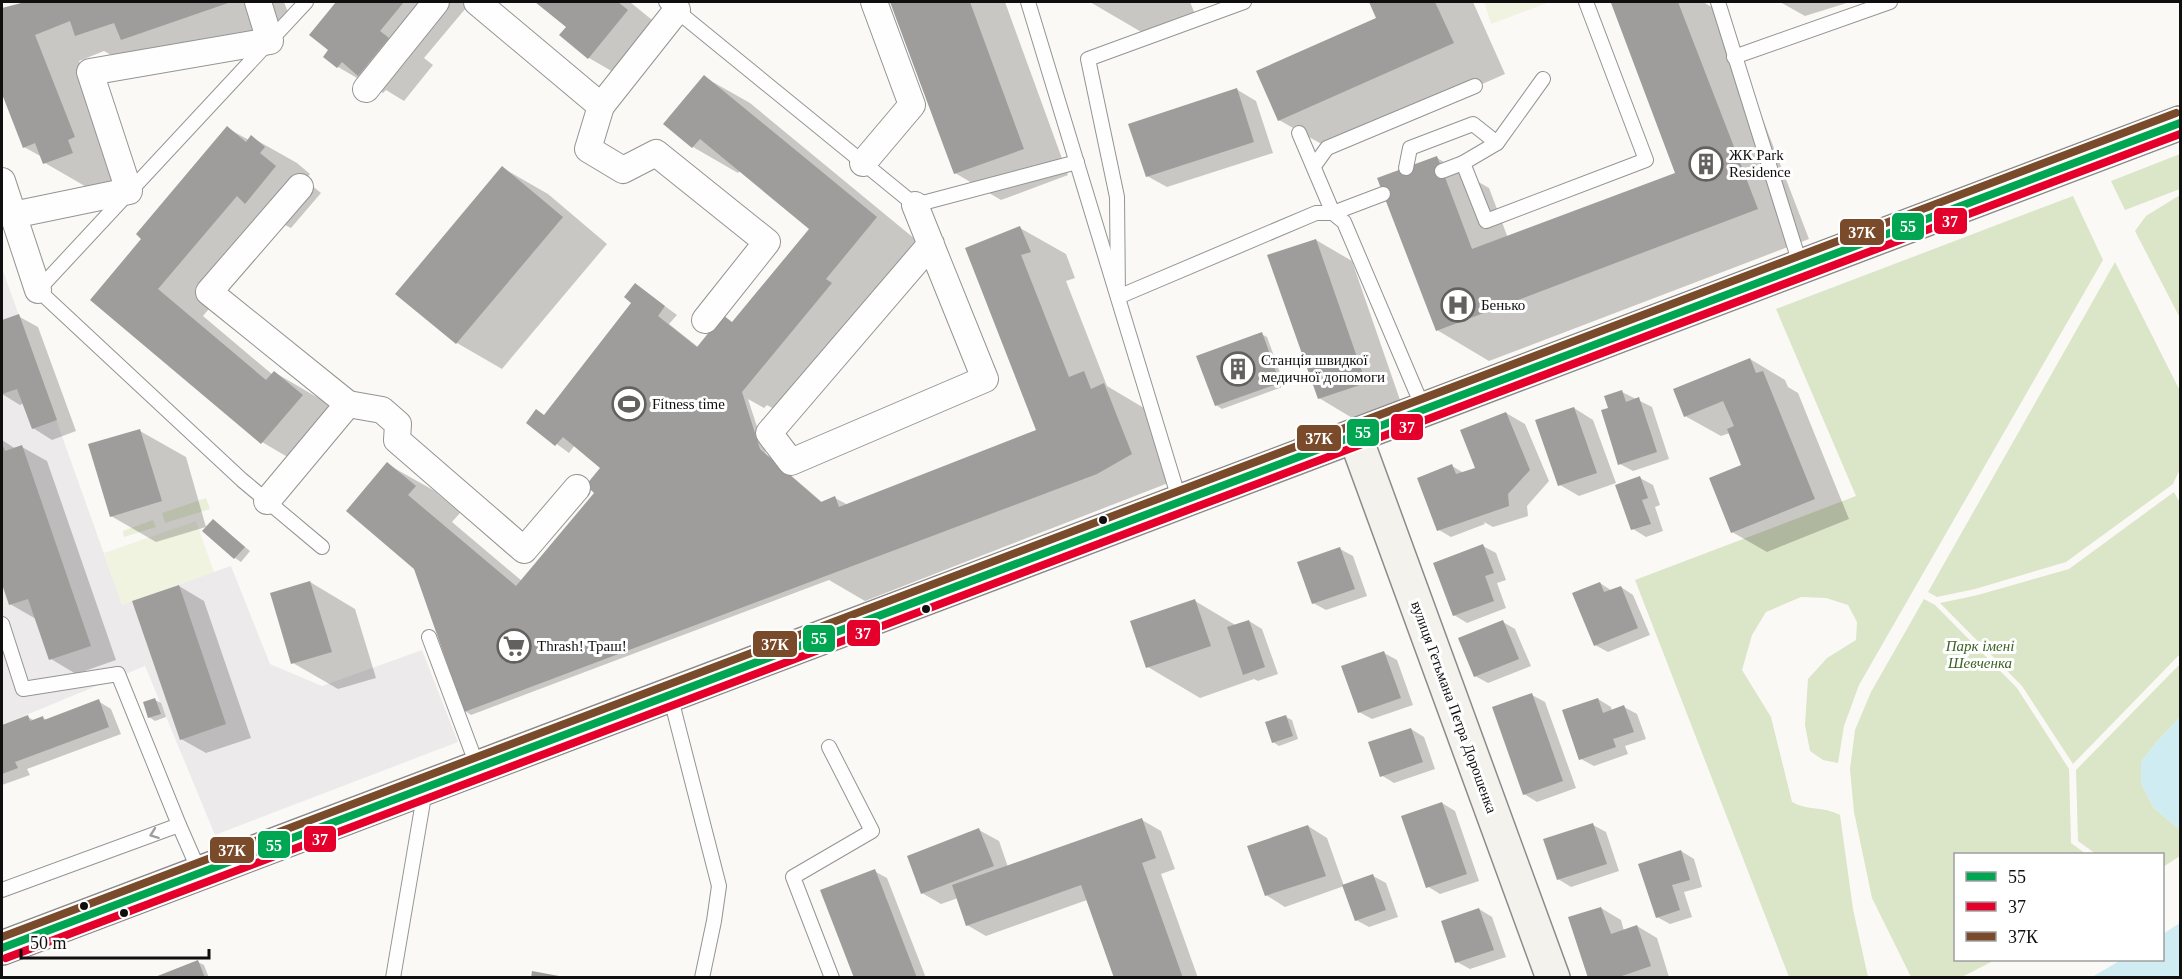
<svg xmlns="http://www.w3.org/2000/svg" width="2182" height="979" viewBox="0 0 2182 979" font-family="'Times New Roman',serif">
	<rect width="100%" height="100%" fill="#fbf9f6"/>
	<path fill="#edeaec" d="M2 268 122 604 231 566 270 664 322 686 422 650 458 742 215 835 145 666 2 725Z"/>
	<g fill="#e9efd8">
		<path d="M206 498 210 509 165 523 162 513Z"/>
		<path d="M153 520 156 527 124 537 123 531Z"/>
	</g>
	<g fill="#dbe5c7">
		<path d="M2180 154V189L2125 210 2111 181Z"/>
		<path d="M2180 195V318L2135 231 2146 216Z"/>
		<path d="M2073 196 2103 260 1859 685 1844 726 1838 763 1823 760 1810 751 1805 725 1808 679 1827 658 1856 640 1857 622 1848 605 1826 598 1801 597 1766 612 1752 635 1742 670 1771 717 1792 802C1807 811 1824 806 1840 815L1853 909 1868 977H1789L1635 580 1856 496 1776 309Z"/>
		<path d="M2115 262 2180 391V469L2173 484 2066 562 1975 589 1937 597 1928 592Z"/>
		<path d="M2174 492 2180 503V654L2073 764 2022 686 1940 603 1978 595 2069 569Z"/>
		<path d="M1924 599 1935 605 2017 688 2069 769 2071 843 2086 854H1956V960H1995L1962 977H1911L1872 898 1854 812 1850 769 1855 730 1871 692Z"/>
		<path d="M2180 664V717L2155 744 2141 762V783L2154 808 2180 830V856L2163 867 2162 854H2096L2078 841 2076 770Z"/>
	</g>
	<g fill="#f1f3e1">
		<path d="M1484 2H1550L1491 24Z"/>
		<path d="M196 521 214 572 122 605 104 553Z"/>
	</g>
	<g fill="#cfecf2">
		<path d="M2180 717V830L2154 808 2141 783V762L2155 744Z"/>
		<path d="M2180 923V977H2092L2121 960H2162L2163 934Z"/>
	</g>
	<g fill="#0003">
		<path d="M30 2H284L292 23 122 61 104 51 79 61 120 163 117 179 90 189 45 163 42 157 24 147 2 90V10Z"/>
		<path d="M338 2H471L424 58 433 65 404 101 386 90 383 93 338 67 330 50 311 34Z"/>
		<path d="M538 2H630L673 37 634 84 589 58 568 26Z"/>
		<path d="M892 2H1005L1068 175 1001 200 955 173Z"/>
		<path d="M1090 2H1190L1195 14 1143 33Z"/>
		<path d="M1370 2H1473L1505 74 1332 150 1279 120 1378 19Z"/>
		<path d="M1620 2H1703L1722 13 1809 239 1489 361 1437 330V158L1489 188 1508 238 1677 173 1613 4Z"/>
		<path d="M1780 2H1850L1805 16Z"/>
		<path d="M704 77 750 103 921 244 788 417 767 405 764 408 748 399 766 454 823 503 835 498 848 505 1038 431 967 249 1020 228 1066 254 1075 278 1066 281 1107 386 1149 411 1176 480 865 601 829 580 471 715 465 711 417 572 387 464 433 490 460 513 452 522 522 581 597 493 602 468 575 445 569 453 528 423 545 416 633 303 636 285 677 315 669 324 698 347 733 323 811 229 740 171 738 173 693 147 665 124Z"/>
		<path d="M1236 89 1256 101 1273 153 1167 187 1147 176Z"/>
		<path d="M227 128 249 140 251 137 297 163 310 174 305 180 321 193 291 228 281 223 203 316 273 375 274 372 320 399 347 422 308 469 262 442 92 300 143 238Z"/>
		<path d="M503 168 548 194 607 244 502 369 457 343 398 293Z"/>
		<path d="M1316 240 1352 261 1401 403 1354 419 1319 398Z"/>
		<path d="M18 316 38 327 76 431 52 440 33 428 24 403 20 405 2 394V322Z"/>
		<path d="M1261 334 1267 337 1285 386 1222 409 1216 405Z"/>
		<path d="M1750 359 1785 380 1788 387 1798 393 1849 519 1767 552 1732 532 1743 465 1730 433 1721 436 1685 416Z"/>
		<path d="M1622 392 1652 407 1669 459 1633 471 1620 464 1610 409Z"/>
		<path d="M1574 408 1593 420 1616 483 1579 496 1560 485Z"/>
		<path d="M1506 413 1525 424 1549 481 1527 506 1528 516 1493 527 1484 522 1485 524 1451 537 1439 530 1452 466 1464 473 1477 469Z"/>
		<path d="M140 431 186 457 206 527 156 542 111 516Z"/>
		<path d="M2 440 16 449 22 447 47 461 116 660 76 674 51 659 36 619 10 604 2 579Z"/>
		<path d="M1640 478 1653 485 1660 505 1655 507 1663 531 1646 537 1633 529Z"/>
		<path d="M213 521 250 551 241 562 235 558Z"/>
		<path d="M1483 546 1496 553 1506 580 1497 583 1506 608 1467 623 1454 615Z"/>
		<path d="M1340 549 1353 556 1367 596 1326 610 1313 603Z"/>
		<path d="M310 582 355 609 376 678 338 689 293 663Z"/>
		<path d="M1600 583 1612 591 1621 587 1633 595 1650 635 1608 652 1595 645Z"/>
		<path d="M179 586 204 601 251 738 206 753 181 739Z"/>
		<path d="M1195 601 1237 626 1249 621 1262 629 1278 674 1258 681 1254 679 1200 698 1148 667Z"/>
		<path d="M1503 622 1515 629 1531 666 1488 683 1475 676Z"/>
		<path d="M1384 653 1397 660 1413 705 1372 719 1359 712Z"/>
		<path d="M1532 695 1545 702 1576 788 1537 802 1524 794Z"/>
		<path d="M1598 699 1611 707 1612 711 1624 707 1637 714 1646 739 1625 746 1628 754 1594 766 1581 759Z"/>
		<path d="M155 700 161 703 166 717 155 721 149 717Z"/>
		<path d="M98 701 111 709 121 734 27 769 30 775 2 785V724L5 726 28 717 35 721 43 718 47 720Z"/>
		<path d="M1286 717 1292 720 1298 739 1279 746 1273 742Z"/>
		<path d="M1411 729 1424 737 1435 769 1394 783 1381 775Z"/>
		<path d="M1442 803 1455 811 1479 881 1440 894 1427 886Z"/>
		<path d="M1142 820 1161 831 1175 869 1161 874 1198 978H1116L1087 900 986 936 967 925 958 898 941 904 922 893 979 830 999 841 1008 867Z"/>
		<path d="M1593 825 1606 832 1619 871 1571 887 1558 879Z"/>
		<path d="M1308 826 1327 838 1344 886 1373 876 1386 883 1398 917 1369 927 1356 920 1344 886 1285 907 1266 895Z"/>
		<path d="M1681 851 1694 859 1702 887 1684 892 1692 917 1670 924 1657 917Z"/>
		<path d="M874 871 887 878 926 978H856Z"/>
		<path d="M1601 908 1621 920 1624 931 1637 926 1657 938 1669 977 1590 978Z"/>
		<path d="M1479 909 1492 917 1506 957 1470 969 1457 962Z"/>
		<path d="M198 962 204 965 209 978H159Z"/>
	</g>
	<g fill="#9f9d9b">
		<path d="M25 2H231L121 40 114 23 75 36 70 21 35 35 75 137 68 140 73 153 43 164 35 143 23 148 2 94V8Z"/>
		<path d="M336 2H404L380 31 389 38 358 76 342 62 337 68 323 57 328 50 309 35Z"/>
		<path d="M535 2H618L628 10 588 59 559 35 566 27Z"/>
		<path d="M890 2H970L1024 149 954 174Z"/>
		<path d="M1369 2H1435L1454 43 1278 121 1256 71 1376 18Z"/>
		<path d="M1615 2H1678L1758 209 1436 331 1377 178 1437 156 1472 249 1675 173 1611 3Z"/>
		<path d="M704 75 877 217 826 279 832 283 742 392 760 449 821 502 835 496 839 507 1036 430 965 248 1020 226 1031 252 1021 255 1069 377 1084 371 1091 389 1104 383 1132 454 1097 474 464 712 414 569 346 511 387 462 416 486 408 495 516 586 594 493 586 485 600 468 563 437 555 446 526 423 536 409 544 415 631 303 624 297 635 283 665 306 658 316 697 347 723 315 732 322 809 229 700 139 692 148 663 124Z"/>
		<path d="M1237 88 1254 142 1146 177 1128 124Z"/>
		<path d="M227 126 246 142 251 135 265 147 260 153 276 166 245 204 237 196 158 289 266 380 274 371 303 395 261 444 90 300 141 239 136 234Z"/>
		<path d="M502 166 563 217 456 344 395 294Z"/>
		<path d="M1316 239 1366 383 1318 399 1267 255Z"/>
		<path d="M19 314 57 420 32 429 17 389 2 394V320Z"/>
		<path d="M1262 332 1280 383 1215 406 1196 356Z"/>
		<path d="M1750 358 1756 373 1763 371 1815 499 1731 533 1709 478 1741 465 1727 429 1734 426 1723 401 1684 417 1673 389Z"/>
		<path d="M1622 390 1626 402 1639 397 1657 452 1618 465 1601 410 1608 408 1604 396Z"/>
		<path d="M1574 407 1597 473 1558 486 1535 420Z"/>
		<path d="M1506 412 1530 470 1508 494 1509 506 1437 531 1417 478 1452 464 1456 474 1475 468 1460 430Z"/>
		<path d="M140 429 162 501 110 517 88 444Z"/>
		<path d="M2 443 5 451 22 445 91 646 49 660 28 599 9 605 2 584Z"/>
		<path d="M1640 476 1648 498 1642 500 1651 524 1631 530 1615 485Z"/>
		<path d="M213 519 245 547 234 559 202 531Z"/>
		<path d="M1483 544 1494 573 1485 576 1494 601 1453 616 1433 563Z"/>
		<path d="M1340 547 1355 589 1312 604 1297 562Z"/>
		<path d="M310 581 332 652 291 664 270 593Z"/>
		<path d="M1600 582 1604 592 1621 586 1638 628 1594 646 1572 593Z"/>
		<path d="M179 585 226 724 180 740 132 601Z"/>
		<path d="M1195 599 1211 646 1146 668 1130 621Z"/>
		<path d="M1249 620 1265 667 1243 675 1227 627Z"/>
		<path d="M1503 620 1519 659 1474 677 1458 638Z"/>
		<path d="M1384 651 1401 698 1358 713 1341 666Z"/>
		<path d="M1532 693 1563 781 1523 795 1492 707Z"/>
		<path d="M155 698 161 714 148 718 143 702Z"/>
		<path d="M1598 698 1603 713 1624 705 1634 732 1613 739 1616 747 1579 760 1562 710Z"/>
		<path d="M99 699 109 727 15 762 18 768 2 774V725L28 715 30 721 43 716 44 720Z"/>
		<path d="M1286 715 1293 736 1272 743 1265 722Z"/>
		<path d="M1411 728 1423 762 1380 777 1368 742Z"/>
		<path d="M1442 802 1467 874 1426 888 1401 816Z"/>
		<path d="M1142 818 1156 858 1142 863 1183 978H1114L1081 885 966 926 952 885Z"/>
		<path d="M1593 823 1607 864 1557 880 1543 839Z"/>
		<path d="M1308 825 1326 876 1265 896 1247 846Z"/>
		<path d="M979 828 994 866 921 894 907 856Z"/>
		<path d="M1681 850 1690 880 1672 885 1680 910 1656 918 1638 864Z"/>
		<path d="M875 869 917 978H854L820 890Z"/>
		<path d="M1373 874 1386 910 1355 921 1342 885Z"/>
		<path d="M1601 907 1611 934 1637 925 1651 966 1616 978H1588L1568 917Z"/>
		<path d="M1479 908 1494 950 1455 963 1441 921Z"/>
		<path d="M198 960 205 978H155V977Z"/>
		<path d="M532 971 559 976V978H531Z"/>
	</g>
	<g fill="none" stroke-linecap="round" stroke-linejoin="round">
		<g stroke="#959493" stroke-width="16">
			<g id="lane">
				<path d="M306 2 38 290 242 480 322 547"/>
				<path d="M666 2 915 205 1077 162"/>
				<path d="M1028 2 1180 502"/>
				<path d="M1244 2 1088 59 1117 197 1118 297 1316 213H1333L1344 222 1424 410"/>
				<path d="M1718 2 1801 267"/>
				<path d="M1734 57 1890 2"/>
				<path d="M1299 133 1333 213 1383 194"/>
				<path d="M1463 163 1486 221 1646 160 1586 2"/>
				<path d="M1314 166 1327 148 1475 86"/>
				<path d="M1406 168 1410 148 1473 124 1497 143"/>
				<path d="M1442 171 1463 163 1497 143 1543 79"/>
				<path d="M2 624 23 689 118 674 179 825"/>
				<path d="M429 637 478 768"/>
				<path d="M670 695 719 886 714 921 702 978"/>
				<path d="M829 747 872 831 793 877 832 978"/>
				<path d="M2 890 179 825 200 873"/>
				<path d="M393 978 425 790"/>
			</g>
		</g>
		<g stroke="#959493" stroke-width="28">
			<g id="street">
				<path d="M477 2 601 106 677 10"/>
				<path d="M366 89 436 2"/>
				<path d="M601 106 588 149 623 170 656 153 767 242 705 320"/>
				<path d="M863 163 912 105 874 2"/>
				<path d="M2 181 38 290"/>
				<path d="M915 205 935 255 985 379 791 462 769 433 931 244"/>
				<path d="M13 215 129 191 90 72 270 41 258 2"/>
				<path d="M348 404 382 410 398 424 397 440 524 550 577 488"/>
				<path d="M267 501 348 404 209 292 300 187"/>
			</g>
		</g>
		<g stroke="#8c8b8a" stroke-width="36">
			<g id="secondary">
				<path d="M1355 436 1553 978"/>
				<path d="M2 948 2180 123"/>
			</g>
		</g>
		<use href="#lane" stroke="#fefefe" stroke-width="14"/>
		<use href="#street" stroke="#fefefe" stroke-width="26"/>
		<use href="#secondary" stroke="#f4f2ec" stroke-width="33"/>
		<g stroke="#fff" stroke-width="12">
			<path id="bus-1" d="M2 948 2180 123"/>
		</g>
		<g stroke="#fff" stroke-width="12">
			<path id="bus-2" d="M6 958 2180 134"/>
		</g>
		<g stroke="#fff" stroke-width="12">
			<path id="bus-3" d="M2 937 2176 113"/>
		</g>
		<use href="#bus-1" stroke="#00a651" stroke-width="8"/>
		<use href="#bus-2" stroke="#e4002b" stroke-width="8"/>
		<use href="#bus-3" stroke="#7a4b2a" stroke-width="8"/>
	</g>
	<defs><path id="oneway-chevron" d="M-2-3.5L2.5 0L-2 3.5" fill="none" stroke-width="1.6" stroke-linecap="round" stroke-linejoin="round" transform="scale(1.5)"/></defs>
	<use stroke="#9e9e9e" href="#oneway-chevron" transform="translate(154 834) rotate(160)"/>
	<defs>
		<g id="building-ring" transform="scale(1.725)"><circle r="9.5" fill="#fff" stroke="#626160" stroke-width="1.5"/><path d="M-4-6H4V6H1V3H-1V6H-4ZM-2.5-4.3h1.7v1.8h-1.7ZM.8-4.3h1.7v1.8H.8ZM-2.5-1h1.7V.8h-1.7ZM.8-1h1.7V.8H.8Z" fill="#626160"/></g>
		<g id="hospital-ring" transform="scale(1.725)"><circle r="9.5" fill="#fff" stroke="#626160" stroke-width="1.5"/><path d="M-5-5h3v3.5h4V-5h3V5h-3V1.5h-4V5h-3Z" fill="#626160"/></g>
		<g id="stadium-ring" transform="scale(1.725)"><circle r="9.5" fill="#fff" stroke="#626160" stroke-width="1.5"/><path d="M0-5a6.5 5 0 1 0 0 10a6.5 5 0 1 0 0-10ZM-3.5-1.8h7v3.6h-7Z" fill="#626160"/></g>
		<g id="supermarket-ring" transform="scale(1.725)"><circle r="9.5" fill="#fff" stroke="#626160" stroke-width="1.5"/><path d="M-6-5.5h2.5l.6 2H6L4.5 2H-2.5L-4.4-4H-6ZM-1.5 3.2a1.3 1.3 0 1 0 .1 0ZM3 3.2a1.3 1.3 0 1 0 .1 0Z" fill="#626160"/></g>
	</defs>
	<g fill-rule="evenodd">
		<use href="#building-ring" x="1706" y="164"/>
		<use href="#hospital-ring" x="1458" y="305"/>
		<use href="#building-ring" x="1238" y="369"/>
		<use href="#stadium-ring" x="629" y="404"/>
		<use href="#supermarket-ring" x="514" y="646"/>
	</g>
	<g fill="#0f0f0f" stroke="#fff" stroke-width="2">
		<circle cx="1103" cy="520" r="5"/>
		<circle cx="926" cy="609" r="5"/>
		<circle cx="84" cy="906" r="5"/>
		<circle cx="124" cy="913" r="5"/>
	</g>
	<g text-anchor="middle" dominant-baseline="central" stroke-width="6" stroke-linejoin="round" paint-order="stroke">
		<g font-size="15" fill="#0f0f0f" stroke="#fff" text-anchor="start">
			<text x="1729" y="155">ЖК Park<tspan x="1729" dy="17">Residence</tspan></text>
			<text x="1481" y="305">Бенько</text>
			<text x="1261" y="360">Станція швидкої<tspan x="1261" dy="17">медичної допомоги</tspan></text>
			<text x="652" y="404">Fitness time</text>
			<text x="537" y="646">Thrash! Траш!</text>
		</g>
		<g font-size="15" font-style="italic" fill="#3c6125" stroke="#fff">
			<text x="1980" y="646">Парк імені<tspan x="1980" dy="17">Шевченка</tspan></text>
		</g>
		<g font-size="15" fill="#0f0f0f" stroke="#fff">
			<text transform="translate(1454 707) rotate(70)">вулиця Гетьмана Петра Дорошенка</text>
		</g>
	</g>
	<g stroke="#fff" stroke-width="2">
		<rect x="1933" y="207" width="35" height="28" rx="6" fill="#e4002b"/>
		<rect x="1891" y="212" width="34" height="29" rx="6" fill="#00a651"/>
		<rect x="1839" y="218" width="46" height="28" rx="6" fill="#7a4b2a"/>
		<rect x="1390" y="413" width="34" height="28" rx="6" fill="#e4002b"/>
		<rect x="1346" y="418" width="34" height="29" rx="6" fill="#00a651"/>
		<rect x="1296" y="424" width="46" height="28" rx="6" fill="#7a4b2a"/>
		<rect x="846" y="619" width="35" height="28" rx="6" fill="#e4002b"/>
		<rect x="802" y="624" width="34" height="29" rx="6" fill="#00a651"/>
		<rect x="752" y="630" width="46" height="28" rx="6" fill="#7a4b2a"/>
		<rect x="303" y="825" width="34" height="28" rx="6" fill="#e4002b"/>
		<rect x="257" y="830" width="34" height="29" rx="6" fill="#00a651"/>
		<rect x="209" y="836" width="46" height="28" rx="6" fill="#7a4b2a"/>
	</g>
	<g font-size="16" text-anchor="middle" font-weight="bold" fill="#fff">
		<text x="1950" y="227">37</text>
		<text x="1908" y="232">55</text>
		<text x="1862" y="238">37К</text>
		<text x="1407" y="433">37</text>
		<text x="1363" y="438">55</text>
		<text x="1319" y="444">37К</text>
		<text x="863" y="639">37</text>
		<text x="819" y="644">55</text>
		<text x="775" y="650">37К</text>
		<text x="320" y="845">37</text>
		<text x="274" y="851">55</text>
		<text x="232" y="856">37К</text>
	</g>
	<rect width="2182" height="979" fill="none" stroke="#0f0f0f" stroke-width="6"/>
	<rect x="1954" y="853" width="210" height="108" fill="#ffffff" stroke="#9f9f9f" stroke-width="1.5"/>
	<rect x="1966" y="872" width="30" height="9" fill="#00a651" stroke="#9f9f9f" stroke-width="1.5"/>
	<text x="2008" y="883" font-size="18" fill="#0f0f0f">55</text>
	<rect x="1966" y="902" width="30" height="9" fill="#e4002b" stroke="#9f9f9f" stroke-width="1.5"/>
	<text x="2008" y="913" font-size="18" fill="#0f0f0f">37</text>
	<rect x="1966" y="932" width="30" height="9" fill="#7a4b2a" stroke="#9f9f9f" stroke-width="1.5"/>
	<text x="2008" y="943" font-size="18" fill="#0f0f0f">37К</text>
	<path d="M21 949v9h188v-9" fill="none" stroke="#0f0f0f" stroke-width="3"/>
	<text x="30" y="949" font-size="18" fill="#0f0f0f" stroke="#ffffff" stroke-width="4.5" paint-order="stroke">50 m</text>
</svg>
